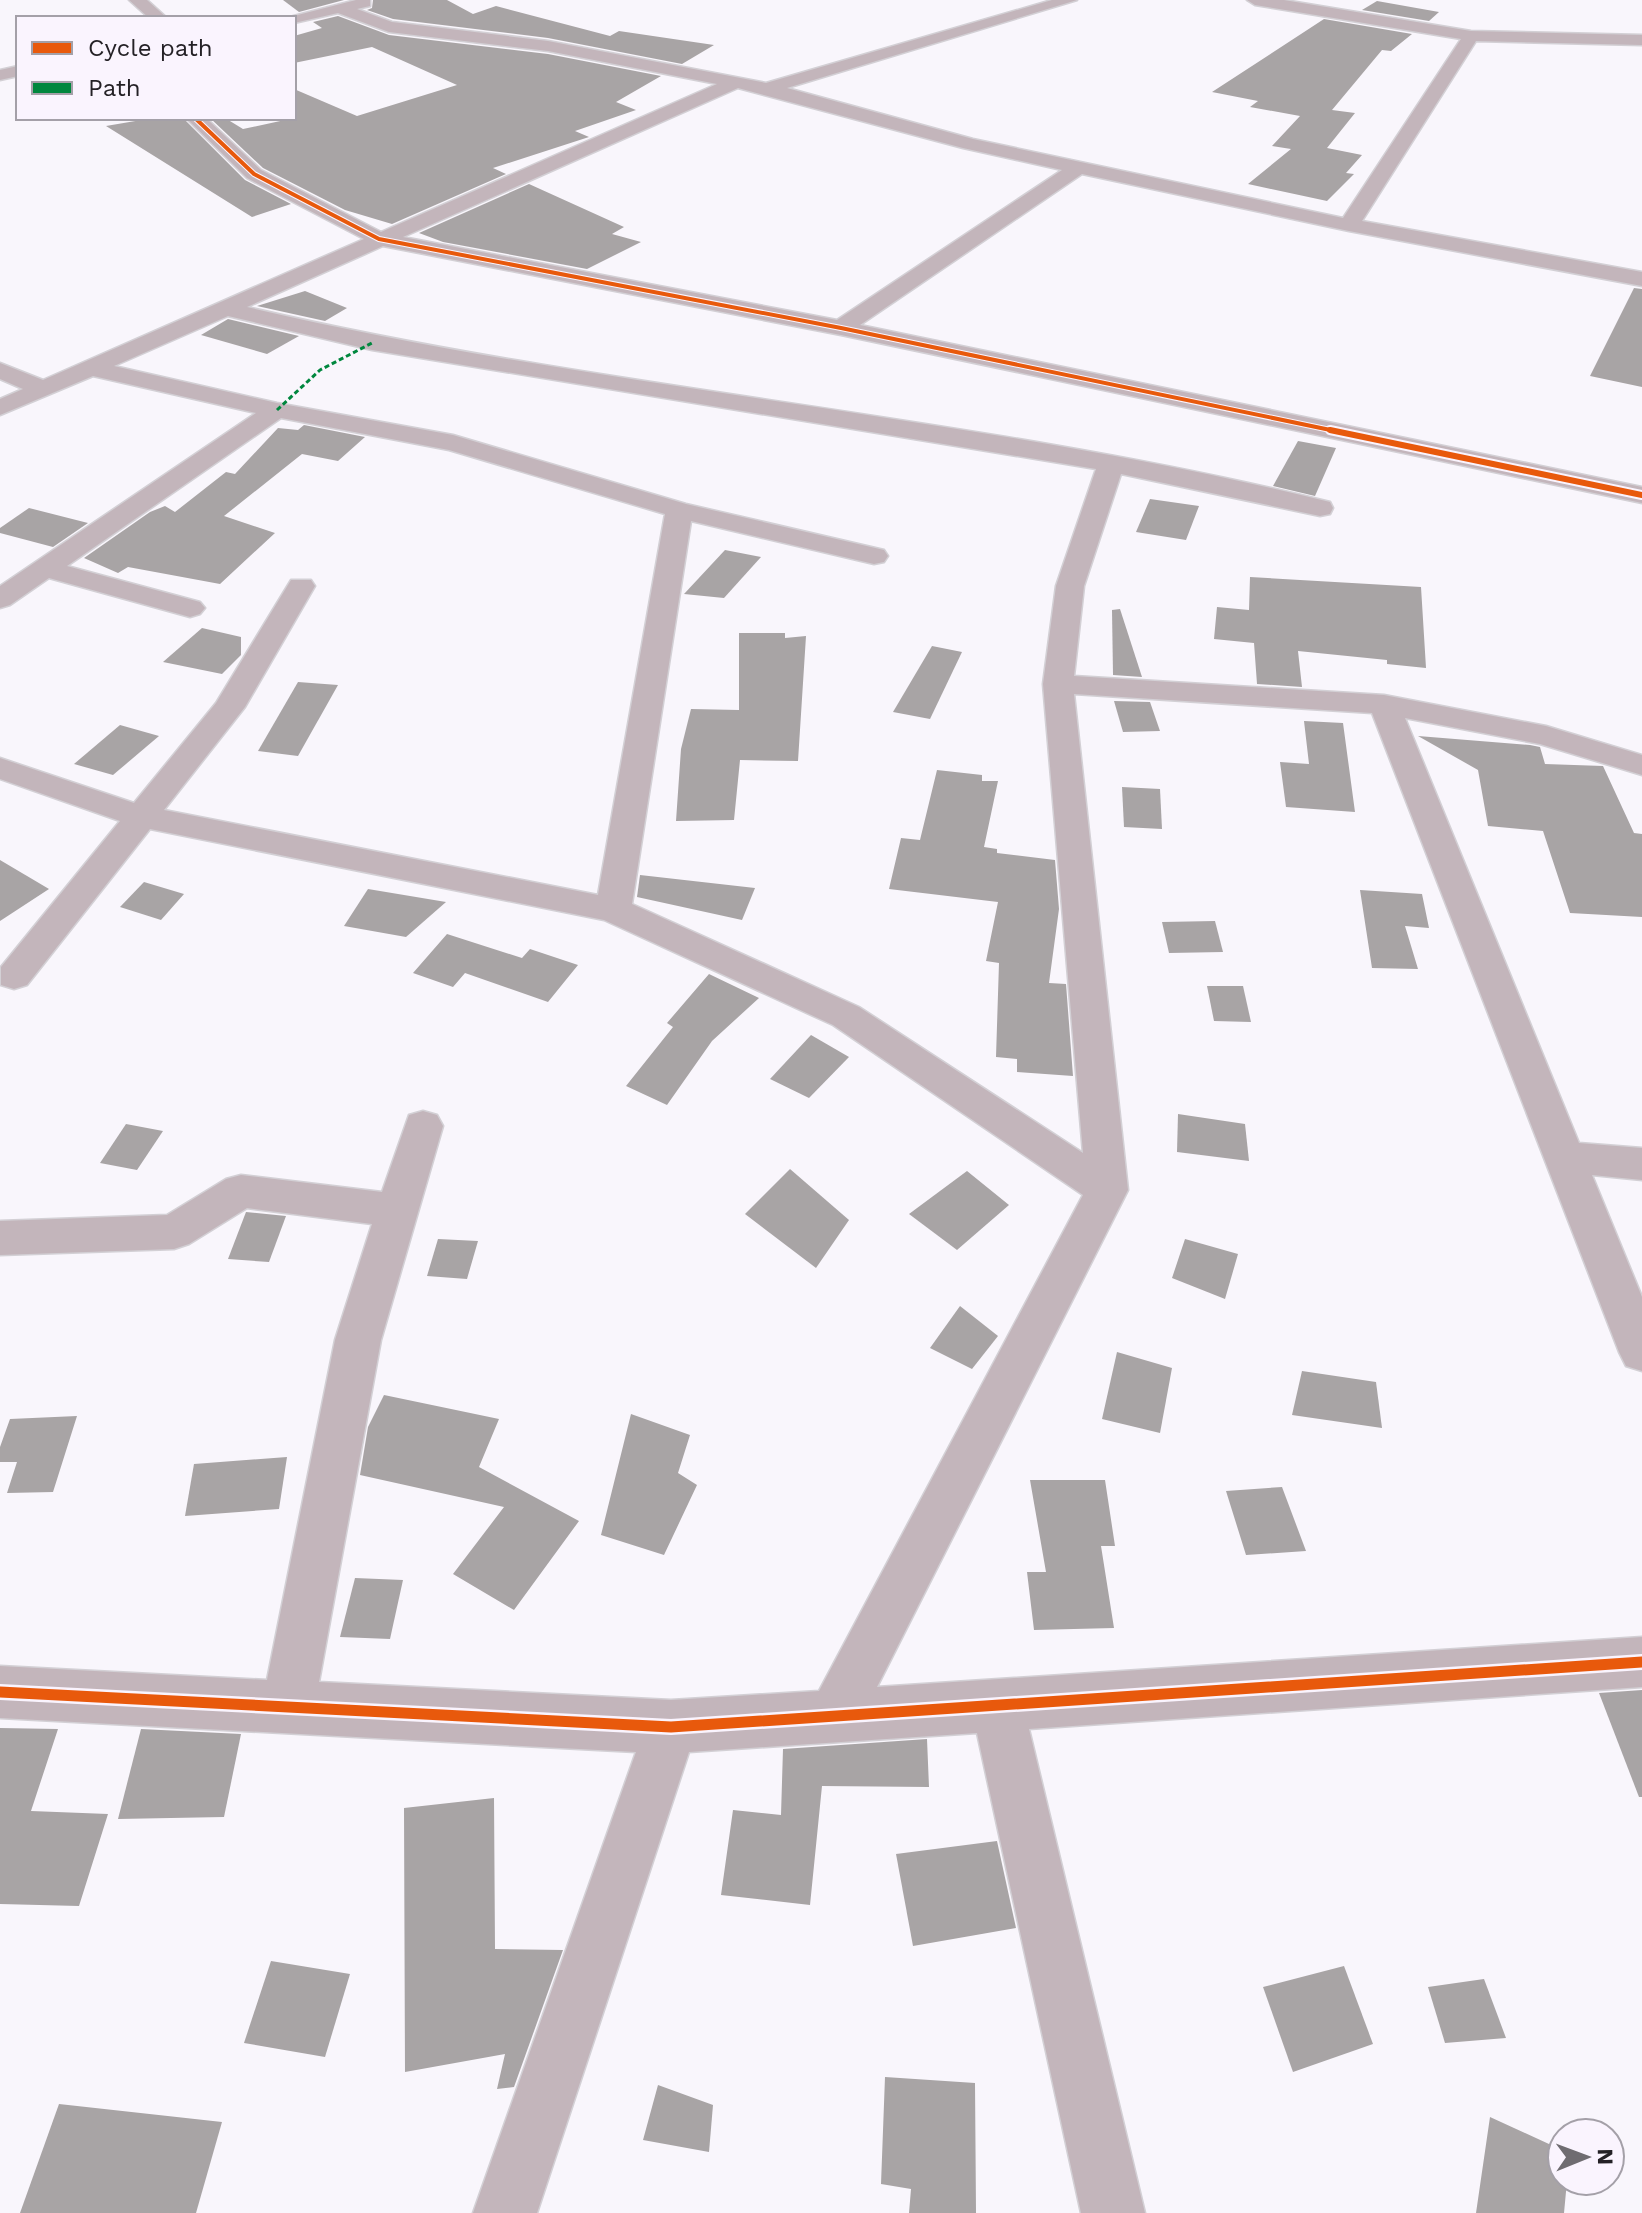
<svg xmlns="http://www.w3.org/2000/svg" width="1642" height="2213" viewBox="0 0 1642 2213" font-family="'Work Sans',sans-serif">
	<rect width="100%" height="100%" fill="#f9f6fc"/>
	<g fill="#a8a4a5">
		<path d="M283 0H344L299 12Z"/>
		<path d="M373 0H447L473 14 496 6 610 36 619 31 714 45 682 64 548 38 393 19 367 10 372 8Z"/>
		<path d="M1377 1 1439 12 1429 21 1362 10Z"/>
		<path d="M338 16 389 35 548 54 661 76 616 102 636 110 575 131 589 137 493 168 506 174 392 224 345 210 263 168 210 118H225L243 129 294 118V89L357 116 457 85 372 47 294 63V36L322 28 313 22Z"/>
		<path d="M1324 19 1412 34 1391 51 1382 50 1332 110 1355 113 1327 148 1362 155 1346 173 1354 174 1327 201 1248 184 1291 149 1272 146 1300 116 1250 107 1258 101 1212 92Z"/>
		<path d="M153 118H183L245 180 291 204 252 217 106 126Z"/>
		<path d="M529 184 624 227 612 234 641 242 587 269 443 242 419 233Z"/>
		<path d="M1634 288 1642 289V387L1590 376Z"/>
		<path d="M305 291 347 308 325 321 257 306Z"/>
		<path d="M228 319 299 336 267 354 201 335Z"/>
		<path d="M304 425 365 437 338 461 302 454 224 516 275 533 220 584 128 567 118 573 84 558 150 512 165 506 175 512 226 472 235 474 278 428 298 430Z"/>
		<path d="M1298 441 1336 448 1315 496 1273 486Z"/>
		<path d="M1150 499 1199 506 1186 540 1136 532Z"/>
		<path d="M29 508 88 523 53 547 0 533V528Z"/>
		<path d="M725 550 761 557 724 598 684 594Z"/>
		<path d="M1250 577 1421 587 1426 668 1387 664V660L1298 651 1302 687 1257 684 1254 643 1214 639 1217 607 1249 610Z"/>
		<path d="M1120 609 1142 677 1113 675 1112 610Z"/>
		<path d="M202 628 241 637V655L222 674 163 662Z"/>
		<path d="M739 633H785V638L806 636 798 761 740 760 734 820 676 821 681 749 691 709 739 710Z"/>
		<path d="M932 646 962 652 930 719 893 712Z"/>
		<path d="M298 682 338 685 298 756 258 751Z"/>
		<path d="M1114 701 1150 702 1160 731 1123 732Z"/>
		<path d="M1304 721 1343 723 1355 812 1286 807 1280 762 1309 764Z"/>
		<path d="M120 725 159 736 113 775 74 764Z"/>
		<path d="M1418 736 1530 745 1540 747 1545 764 1603 766 1634 833 1642 834V917L1570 913 1543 831 1488 826 1478 770Z"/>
		<path d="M937 770 982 775V781H998L984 847 997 849V853L1055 860 1059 909 1049 983 1066 984 1073 1076 1017 1072V1059L996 1057 999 963 986 961 998 902 889 889 901 838 920 840Z"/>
		<path d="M1122 787 1160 789 1162 829 1124 827Z"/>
		<path d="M0 860 49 889 0 921Z"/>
		<path d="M640 875 755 888 742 920 637 897Z"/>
		<path d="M144 882 184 894 161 920 120 907Z"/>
		<path d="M368 889 446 902 406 937 344 926Z"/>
		<path d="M1360 890 1422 894 1429 928 1405 926 1418 969 1372 968Z"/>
		<path d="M1215 921 1223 952 1169 953 1162 922Z"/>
		<path d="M447 934 522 958 530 949 578 965 548 1002 465 973 453 987 413 973Z"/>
		<path d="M709 974 759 998 712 1041 667 1105 626 1086 673 1027 667 1023Z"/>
		<path d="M1207 986H1243L1251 1022 1214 1021Z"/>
		<path d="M811 1035 849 1057 809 1098 770 1079Z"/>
		<path d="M1178 1114 1245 1124 1249 1161 1177 1152Z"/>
		<path d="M126 1124 163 1131 137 1170 100 1163Z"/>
		<path d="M790 1169 849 1220 816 1268 745 1214Z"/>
		<path d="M967 1171 1009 1205 957 1250 909 1214Z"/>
		<path d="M246 1212 286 1216 269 1262 228 1259Z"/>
		<path d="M438 1239 478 1241 467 1279 427 1276Z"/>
		<path d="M1185 1239 1238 1254 1225 1299 1172 1278Z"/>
		<path d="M960 1306 998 1336 972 1369 930 1348Z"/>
		<path d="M1117 1352 1172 1368 1160 1433 1102 1419Z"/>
		<path d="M1302 1371 1376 1382 1382 1428 1292 1415Z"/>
		<path d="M384 1395 499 1419 479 1467 579 1521 514 1610 453 1574 504 1507 360 1475 368 1427Z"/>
		<path d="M631 1414 690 1435 678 1473 697 1485 664 1555 601 1535Z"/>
		<path d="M77 1416 53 1492 7 1493 17 1462H0V1447L10 1419Z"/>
		<path d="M287 1457 279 1509 185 1516 194 1464Z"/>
		<path d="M1030 1480H1105L1115 1546H1101L1114 1628 1034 1630 1027 1572H1046Z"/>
		<path d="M1282 1487 1306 1551 1246 1555 1226 1491Z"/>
		<path d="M355 1578 403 1580 390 1639 340 1637Z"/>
		<path d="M1642 1690V1797H1639L1599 1693Z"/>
		<path d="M0 1728 58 1729 31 1811 108 1814 79 1906 0 1904Z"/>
		<path d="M141 1729 241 1734 224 1817 118 1819Z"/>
		<path d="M927 1739 929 1787 822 1786 810 1905 721 1895 733 1810 781 1815 783 1749Z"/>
		<path d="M494 1798 495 1949 563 1950 514 2087 497 2089 505 2054 405 2072 404 1808Z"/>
		<path d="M997 1841 1016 1928 913 1946 896 1854Z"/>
		<path d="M271 1961 350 1974 325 2057 244 2043Z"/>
		<path d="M1344 1966 1373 2044 1293 2072 1263 1987Z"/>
		<path d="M1484 1979 1506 2038 1445 2043 1428 1987Z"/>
		<path d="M885 2077 975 2083 976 2213H909L911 2189 881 2184Z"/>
		<path d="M658 2085 713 2105 709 2152 643 2140Z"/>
		<path d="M59 2104 222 2122 196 2213H20Z"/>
		<path d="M1490 2117 1562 2150V2181H1567L1564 2213H1476Z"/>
	</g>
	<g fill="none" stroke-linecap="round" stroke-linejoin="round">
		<g stroke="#d3d0d5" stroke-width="3">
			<g id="minor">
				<path d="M129 0H147L167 18H149Z"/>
				<path d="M356 0H370V6L357 9 392 22 548 41 766 83 1052 0H1077L787 88 973 139 1343 218 1461 39 1255 5 1247 0H1284L1471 31 1642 35V45L1476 41 1362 221 1642 272V286L1349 231 1082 174 860 325 1642 487V503L841 335 383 246 247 307C604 391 974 414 1330 502L1333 508 1330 514 1320 516 1121 474 1084 586 1074 676 1384 695 1546 726 1642 755V775L1540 744 1405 718 1579 1143 1642 1148V1180L1592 1175 1642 1297V1371L1626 1366 1619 1352 1372 713 1074 694 1128 1190 877 1687 1642 1637V1687L1029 1729 1145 2213H1081L977 1733 689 1752 537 2213H473L636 1752 0 1718V1666L267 1680 335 1340 372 1224 247 1208 189 1244 174 1249 0 1255V1221L167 1215 226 1179 241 1175 382 1192 409 1115 423 1111 437 1115 443 1126 381 1340 319 1682 671 1700 819 1691 1083 1195 833 1025 604 920 150 829 27 985 14 989 1 985V967L120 821 0 779V758L134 803 216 703 291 580H311L315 586 245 707 164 810 598 895 665 514 449 450 281 418 67 566 200 602 205 608 200 614 190 617 49 578 10 605 0 608V586L256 413 93 376 0 415V399L23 389 0 379V363L43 380 364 239 247 178 186 118H206L261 170 381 232 717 84 548 51 389 32 338 13 294 23V18H286ZM738 88 963 148 1062 170 837 320 403 237ZM228 316 372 350 1096 469 1056 586 1043 684 1083 1153 859 1007 632 904 691 521 874 564 884 562 888 556 884 550 686 504 453 435 277 403 114 366Z"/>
				<path d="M18 66V76L0 80V70Z"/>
			</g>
		</g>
		<use href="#minor" fill="#c3b5bb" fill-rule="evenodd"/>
		<path stroke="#00873e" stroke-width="3" stroke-dasharray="5 3" stroke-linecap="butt" d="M277 410 320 370 372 343"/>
		<g stroke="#faf4fe" stroke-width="6">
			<path id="cycleway-far2" d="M195 118 254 174 379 239 841 328 1340 432"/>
		</g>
		<g stroke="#faf4fe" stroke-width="10">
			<path id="cycleway-far1" d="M1330 430 1642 495"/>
		</g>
		<g stroke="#faf4fe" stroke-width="16">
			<path id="cycleway" d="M0 1692 671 1727 1642 1662"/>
		</g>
		<use href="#cycleway-far2" stroke="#e8590c" stroke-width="4"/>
		<use href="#cycleway-far1" stroke="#e8590c" stroke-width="6"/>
		<use href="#cycleway" stroke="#e8590c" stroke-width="11"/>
	</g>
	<rect x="16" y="16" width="280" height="104" fill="#faf4fe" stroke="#a4a0a8" stroke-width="2"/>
	<rect x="32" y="42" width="40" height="12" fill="#e8590c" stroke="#a4a0a8" stroke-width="2"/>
	<text x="88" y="56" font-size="24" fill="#242126">Cycle path</text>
	<rect x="32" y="82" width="40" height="12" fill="#00873e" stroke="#a4a0a8" stroke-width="2"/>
	<text x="88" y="96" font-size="24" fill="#242126">Path</text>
	<g transform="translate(1586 2157) rotate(89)"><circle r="38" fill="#faf4fe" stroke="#a4a0a8" stroke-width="2"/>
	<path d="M0-6L14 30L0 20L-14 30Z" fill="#6f6c71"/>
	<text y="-12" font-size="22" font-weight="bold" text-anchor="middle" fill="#242126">N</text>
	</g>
</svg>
